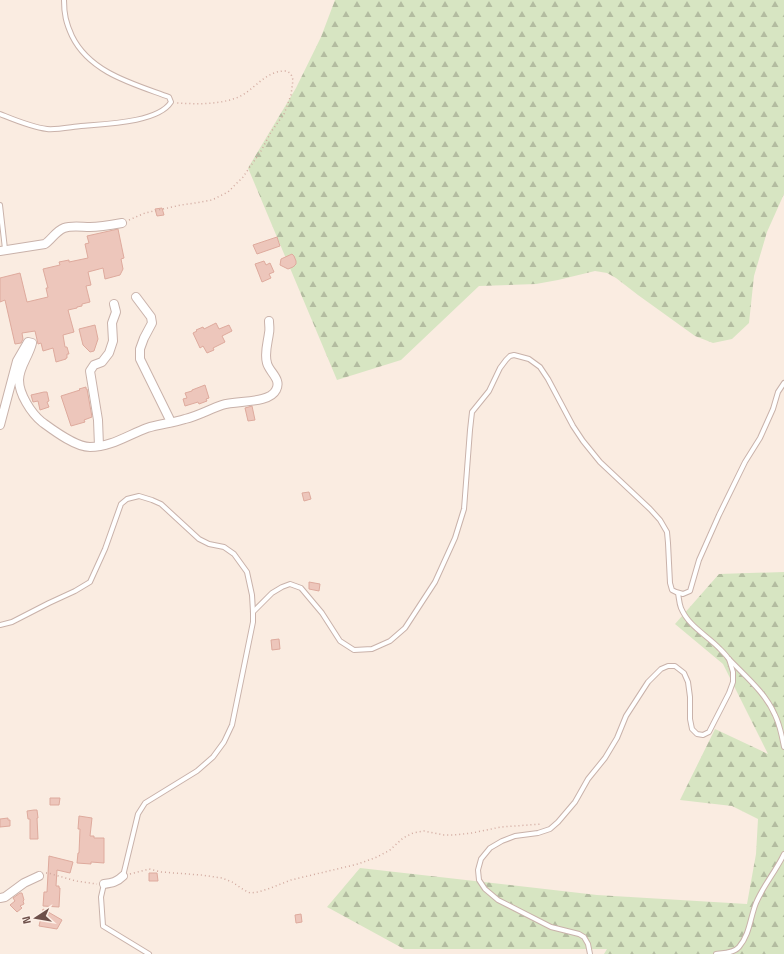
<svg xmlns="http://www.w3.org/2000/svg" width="784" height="954" viewBox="0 0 784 954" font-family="'Titillium Web',sans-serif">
	<defs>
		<pattern id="forest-firs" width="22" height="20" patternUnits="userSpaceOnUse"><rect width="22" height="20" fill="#d7e5c2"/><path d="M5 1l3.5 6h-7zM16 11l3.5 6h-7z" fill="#b3bca0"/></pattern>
	</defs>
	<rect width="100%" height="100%" fill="#faece1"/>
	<g fill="url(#forest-firs)">
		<path d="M335 0H784V194L767 232 754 276 749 323 732 339 713 343 695 336 638 295 616 278 607 273 595 271 558 280 536 284 479 286 401 360 337 380 248 168 296 88 321 37Z"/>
		<path d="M784 572V954H604L607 949H404L327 907 360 868 597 895 747 904 756 854 758 819 732 806 680 800 715 729 768 754 723 664 675 624 719 574Z"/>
	</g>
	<g fill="#edc6bb" stroke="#deaa9d">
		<path d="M162 208 164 215 157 216 155 209Z"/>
		<path d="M118 229 124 258 121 259 123 269 120 275 105 279 103 268 88 272 91 285 86 286 90 302 82 304V306L77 307V308L68 310 74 332 63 335 65 347H67L69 354H67V358H66V359L56 362 53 348 43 351 41 343 38 344 35 331 22 333 23 339 21 343 15 344 5 300 0 302V278L20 273 27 302 48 297 46 288H48L43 269 60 265 59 262 69 260V262L88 258 85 244 89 243 87 236Z"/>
		<path d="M277 237 280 246 257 254 253 245Z"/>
		<path d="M292 254 294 256 296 261V264L293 267 288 269 280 265 281 259Z"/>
		<path d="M264 261 266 265 270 263 274 272 269 274 271 278 262 282 255 264Z"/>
		<path d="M216 323 219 329 229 325 232 331 222 336 225 342 213 348 214 350 207 353 203 346 200 348 193 333 197 331 196 330 203 327 204 329Z"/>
		<path d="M95 325 98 339 94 351 90 352 83 345 79 329Z"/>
		<path d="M205 385 209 398 206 399 207 401 199 404 198 402 185 406 183 399 187 398 185 393 192 391V390Z"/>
		<path d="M86 387V389H87L92 417 84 420 85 422 71 426 61 396 80 390 79 389Z"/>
		<path d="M44 392H47L49 401 47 402 49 407 40 410 38 401 33 402 31 395Z"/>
		<path d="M252 406 255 420 248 421 245 408Z"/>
		<path d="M309 492 311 499 304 501 302 493Z"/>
		<path d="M309 582 320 584 319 591 309 589Z"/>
		<path d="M279 639 280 649 272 650 271 640Z"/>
		<path d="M50 798H60L59 805H50Z"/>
		<path d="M34 810H37L38 818H37L38 839H30V819H28L27 811Z"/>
		<path d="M79 816 92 818 90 836H94V838H104V863L91 862V864L77 863 78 853H79L80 829H78Z"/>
		<path d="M8 818V820H10V826L0 827V819Z"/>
		<path d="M49 856 73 862 70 873 57 870 56 886H59V888H60L59 907 43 906 44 892H47Z"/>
		<path d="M149 873H157L158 881H149Z"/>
		<path d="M20 893H22L24 900 23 901 24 904 20 906 22 908 17 912 10 905 15 901 13 898Z"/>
		<path d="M43 909 62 920 57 929 39 926Z"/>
		<path d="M301 914 302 922 296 923 295 915Z"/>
	</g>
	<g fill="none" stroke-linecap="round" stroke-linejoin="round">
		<g stroke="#c9b2aa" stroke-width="6">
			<g id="lane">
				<path d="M0 114C15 120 31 127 47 129 56 130 71 127 81 126 103 124 158 123 171 102L169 97C134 84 90 73 72 36 66 23 64 14 64 0"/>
				<path d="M0 205 5 249"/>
				<path d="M678 593C679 598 679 603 681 608 689 627 707 635 720 649 723 652 726 655 728 658 745 676 765 692 775 715 780 725 782 736 784 747"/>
				<path d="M253 612 272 593 282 587 290 584 301 588 322 613 340 641 354 650 372 649 390 641 405 628 435 582 455 538 464 509 470 430 472 412 489 391 500 368 506 360 510 356 514 355 529 359 540 367 548 379 573 426 583 441 600 462 650 509 660 520 667 532 668 543 670 583 672 590 676 592 683 594 690 591 699 560 719 515 745 462 760 438 773 409 778 392 784 383"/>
				<path d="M0 625 12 622 49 603 75 591 90 582 105 549 121 504 127 499 139 496 152 500 161 504 199 539 209 544 224 547 234 554 247 572 252 595 253 612V622L232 725 224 742 213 757 197 771 145 803 138 814 123 876"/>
				<path d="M104 884 101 897 103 926 149 954"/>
				<path d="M590 954 588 944 584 937 579 934 551 927 498 900 485 889 479 880 478 870 481 859 490 848 502 841 515 836 538 833 550 829 558 822 575 802 588 779 605 758 617 738 626 716 648 682 661 669 668 666H675L684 673 688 682 690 697V719L692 729 697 734 703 735 709 732 729 693 733 682V672L729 659"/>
				<path d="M716 954C724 953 734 953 739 947 750 934 750 918 756 903 763 886 776 871 784 854"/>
			</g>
		</g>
		<g stroke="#c9b2aa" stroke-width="10">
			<g id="street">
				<path d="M0 251 45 244C52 239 56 231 64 228 72 225 82 227 90 227 100 227 111 225 122 223"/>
				<path d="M136 297 151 317 152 323 144 338 140 349V359L171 422"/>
				<path d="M0 425 17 361 28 342 32 343C29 356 19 367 19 380 19 394 31 413 42 422 53 430 75 447 90 447 111 447 128 435 147 428 159 424 173 423 185 419 198 416 210 409 222 405 237 400 269 404 276 390 282 379 269 372 267 363 264 353 268 342 269 333 270 329 269 325 269 321"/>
				<path d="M99 446 98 420 90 371 94 365 102 362 109 353 113 341 112 323 116 312 114 304"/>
				<path d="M104 884C112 883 117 882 123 876"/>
				<path d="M0 898 5 897 24 883 39 876"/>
			</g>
		</g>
		<g stroke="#d1a99f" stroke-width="1.5" stroke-dasharray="1 3" stroke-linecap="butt">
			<path d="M129 220 145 213 181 205 195 203 212 200 228 192 243 177 261 151 271 132 284 114 291 95 293 80 291 74 287 71C264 70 255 91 236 98 217 105 195 104 176 103"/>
			<path d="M46 873H48L76 881 97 884"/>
			<path d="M130 874 149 869 161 872 201 875 222 878 232 882 244 890 250 893 258 892 268 889 291 880 358 864 377 857 390 850 403 838 413 833 424 831 444 835H454L472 833 501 827 542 824"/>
		</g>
		<use href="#lane" stroke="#fff" stroke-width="4"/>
		<use href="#street" stroke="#fff" stroke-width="8"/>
	</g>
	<g transform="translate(36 918) rotate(258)" stroke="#fdf0e7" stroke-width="3" paint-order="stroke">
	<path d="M0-3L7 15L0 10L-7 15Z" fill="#6e514b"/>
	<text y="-6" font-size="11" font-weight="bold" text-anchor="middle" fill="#6e514b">N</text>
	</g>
</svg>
